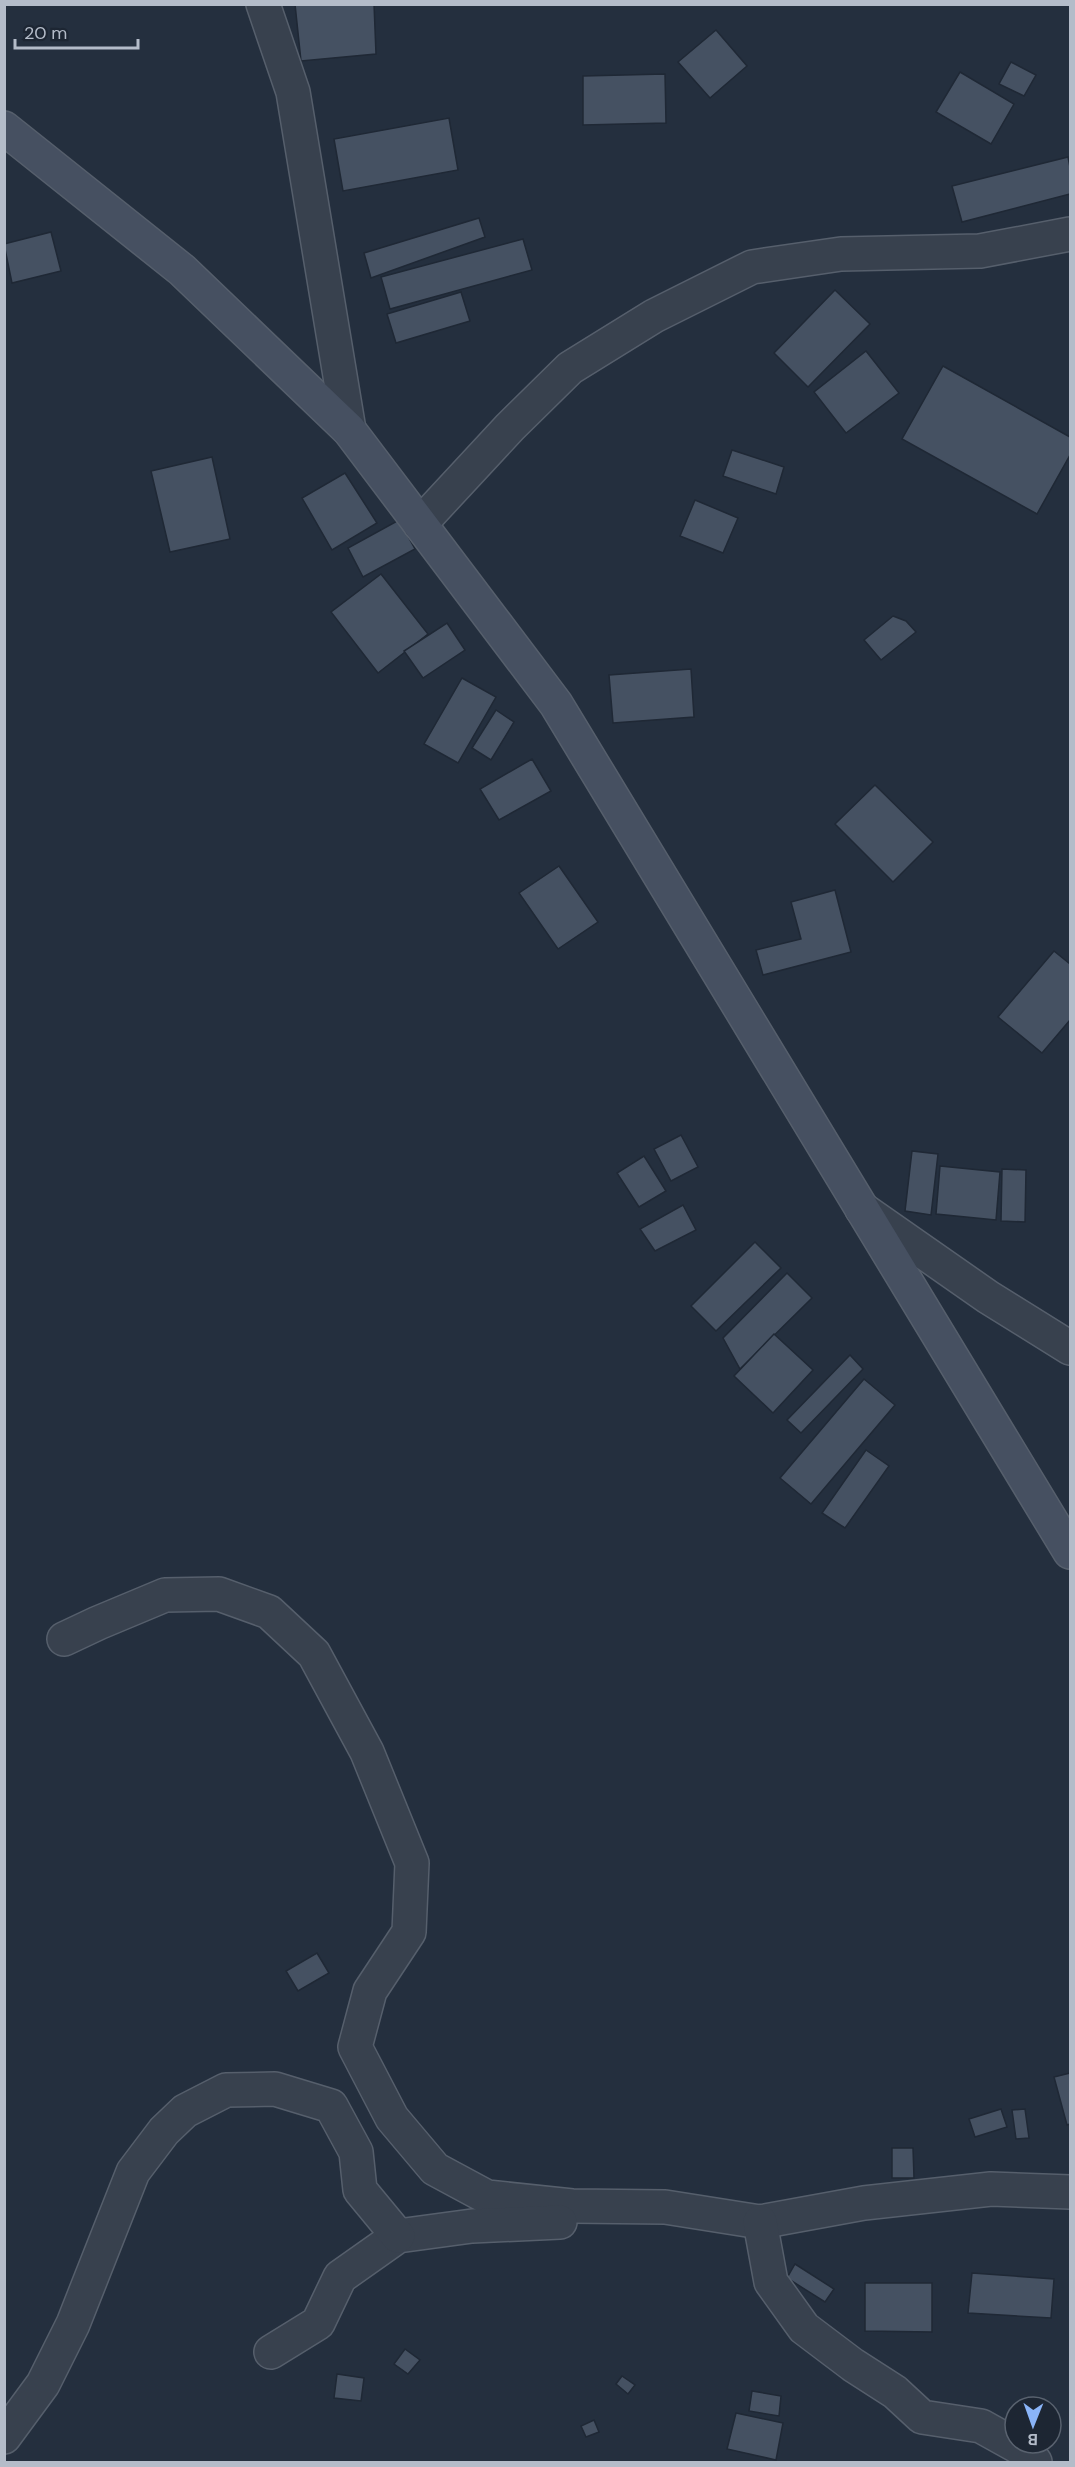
<svg xmlns="http://www.w3.org/2000/svg" width="1075" height="2467" viewBox="0 0 1075 2467" font-family="'DM Sans',sans-serif">
	<rect width="100%" height="100%" fill="#242f3e"/>
	<g fill="#455162" stroke="#1f2835" stroke-width="1.5">
		<path d="M295 4H374L376 54 301 61Z"/>
		<path d="M716 30 747 66 710 98 678 62Z"/>
		<path d="M1011 62 1036 75 1024 96 999 84Z"/>
		<path d="M960 72 1014 104 991 144 936 112Z"/>
		<path d="M665 74 666 123 583 125V76Z"/>
		<path d="M449 118 458 170 343 191 334 139Z"/>
		<path d="M1068 157 1070 167V194L962 222 952 186Z"/>
		<path d="M479 218 485 237 371 278 364 253Z"/>
		<path d="M51 232 61 271 12 283 4 244Z"/>
		<path d="M523 239 532 270 390 309 381 277Z"/>
		<path d="M835 290 870 324 808 387 774 353Z"/>
		<path d="M461 292 470 321 396 343 387 314Z"/>
		<path d="M866 351 899 393 846 433 814 392Z"/>
		<path d="M943 366 1070 437V455L1037 514 902 439Z"/>
		<path d="M732 450 784 467 776 494 723 476Z"/>
		<path d="M212 457 230 539 170 552 151 471Z"/>
		<path d="M345 473 377 523 332 550 302 498Z"/>
		<path d="M695 500 738 518 723 553 680 536Z"/>
		<path d="M399 520 415 549 363 577 348 548Z"/>
		<path d="M381 574 428 634 378 673 331 612Z"/>
		<path d="M893 616 906 621 916 632 881 660 864 640Z"/>
		<path d="M447 623 465 650 423 678 404 651Z"/>
		<path d="M691 669 694 717 613 723 609 675Z"/>
		<path d="M462 678 496 697 458 763 424 744Z"/>
		<path d="M496 710 514 722 491 760 472 748Z"/>
		<path d="M532 759 551 791 499 820 480 789Z"/>
		<path d="M875 785 933 842 893 882 835 824Z"/>
		<path d="M559 866 598 922 558 949 519 893Z"/>
		<path d="M835 890 851 952 763 975 756 950 801 939 791 902Z"/>
		<path d="M1054 951 1070 964V1020L1042 1053 998 1017Z"/>
		<path d="M681 1135 698 1167 671 1181 654 1149Z"/>
		<path d="M912 1151 938 1154 931 1215 905 1211Z"/>
		<path d="M644 1156 666 1191 639 1207 617 1173Z"/>
		<path d="M940 1166 1000 1172 996 1220 936 1214Z"/>
		<path d="M1002 1169 1026 1170 1025 1222 1001 1221Z"/>
		<path d="M683 1205 696 1230 655 1251 640 1229Z"/>
		<path d="M755 1242 781 1268 716 1331 691 1306Z"/>
		<path d="M787 1273 812 1298 740 1369 723 1338Z"/>
		<path d="M774 1334 813 1370 773 1413 734 1376Z"/>
		<path d="M850 1355 863 1369 801 1433 787 1420Z"/>
		<path d="M864 1379 895 1405 811 1504 780 1478Z"/>
		<path d="M866 1450 889 1466 845 1528 822 1513Z"/>
		<path d="M317 1953 329 1973 298 1991 286 1971Z"/>
		<path d="M1070 2073V2124L1067 2125 1054 2077Z"/>
		<path d="M1001 2109 1007 2127 975 2137 969 2119Z"/>
		<path d="M1025 2109 1029 2138 1016 2139 1012 2110Z"/>
		<path d="M892 2148H913L914 2178H892Z"/>
		<path d="M795 2264 834 2289 825 2302 787 2278Z"/>
		<path d="M972 2273 1054 2279 1051 2318 968 2313Z"/>
		<path d="M865 2283H932V2332L865 2331Z"/>
		<path d="M405 2349 420 2360 408 2374 394 2364Z"/>
		<path d="M337 2374 364 2378 361 2401 334 2398Z"/>
		<path d="M622 2376 635 2385 628 2394 616 2384Z"/>
		<path d="M752 2391 781 2396 779 2416 749 2411Z"/>
		<path d="M736 2413 783 2423 776 2460 727 2449Z"/>
		<path d="M594 2420 599 2432 586 2437 581 2426Z"/>
	</g>
	<g fill="none" stroke-linecap="round" stroke-linejoin="round">
		<g stroke="#565f6c" stroke-width="36">
			<g id="street">
				<path d="M263 4 293 92 349 430"/>
				<path d="M420 524 510 427 570 368 654 316 752 267 841 254 980 251 1070 234"/>
				<path d="M862 1209 988 1297 1070 1348"/>
				<path d="M64 1639 98 1623 165 1595 219 1594 269 1612 314 1654 367 1752 412 1863 409 1932 370 1991 355 2047 392 2118 435 2169 487 2197 572 2206 665 2207 760 2222 864 2203 991 2189 1070 2192"/>
				<path d="M760 2222 771 2282 804 2328 853 2365 895 2392 922 2417 981 2426 1026 2451 1035 2462"/>
				<path d="M271 2352 318 2323 340 2277 398 2236 472 2226 560 2222"/>
				<path d="M4 2437 43 2384 73 2324 133 2172 164 2131 185 2111 226 2090 275 2089 331 2106 356 2152 360 2190 398 2236"/>
			</g>
		</g>
		<g stroke="#565f6c" stroke-width="36">
			<path id="secondary" d="M4 128 182 270 349 430 556 704 1070 1552"/>
		</g>
		<use href="#street" stroke="#38414e" stroke-width="33"/>
		<use href="#secondary" stroke="#465061" stroke-width="33"/>
	</g>
	<rect width="1075" height="2467" fill="none" stroke="#b4bcc9" stroke-width="12"/>
	<g transform="translate(1033 2425) rotate(181)"><circle r="28" fill="#1d2633" stroke="#59626f" stroke-width="1.5"/>
	<path d="M0-4.5L10 22L0 15L-10 22Z" fill="#8ab4f8"/>
	<text y="-9" font-size="16" font-weight="bold" text-anchor="middle" fill="#b4bcc9">B</text>
	</g>
	<path d="M15 39v9h123v-9" fill="none" stroke="#b4bcc9" stroke-width="3"/>
	<text x="24" y="39" font-size="18" fill="#b4bcc9" stroke="#1d2633" stroke-width="4.5" paint-order="stroke">20 m</text>
</svg>
